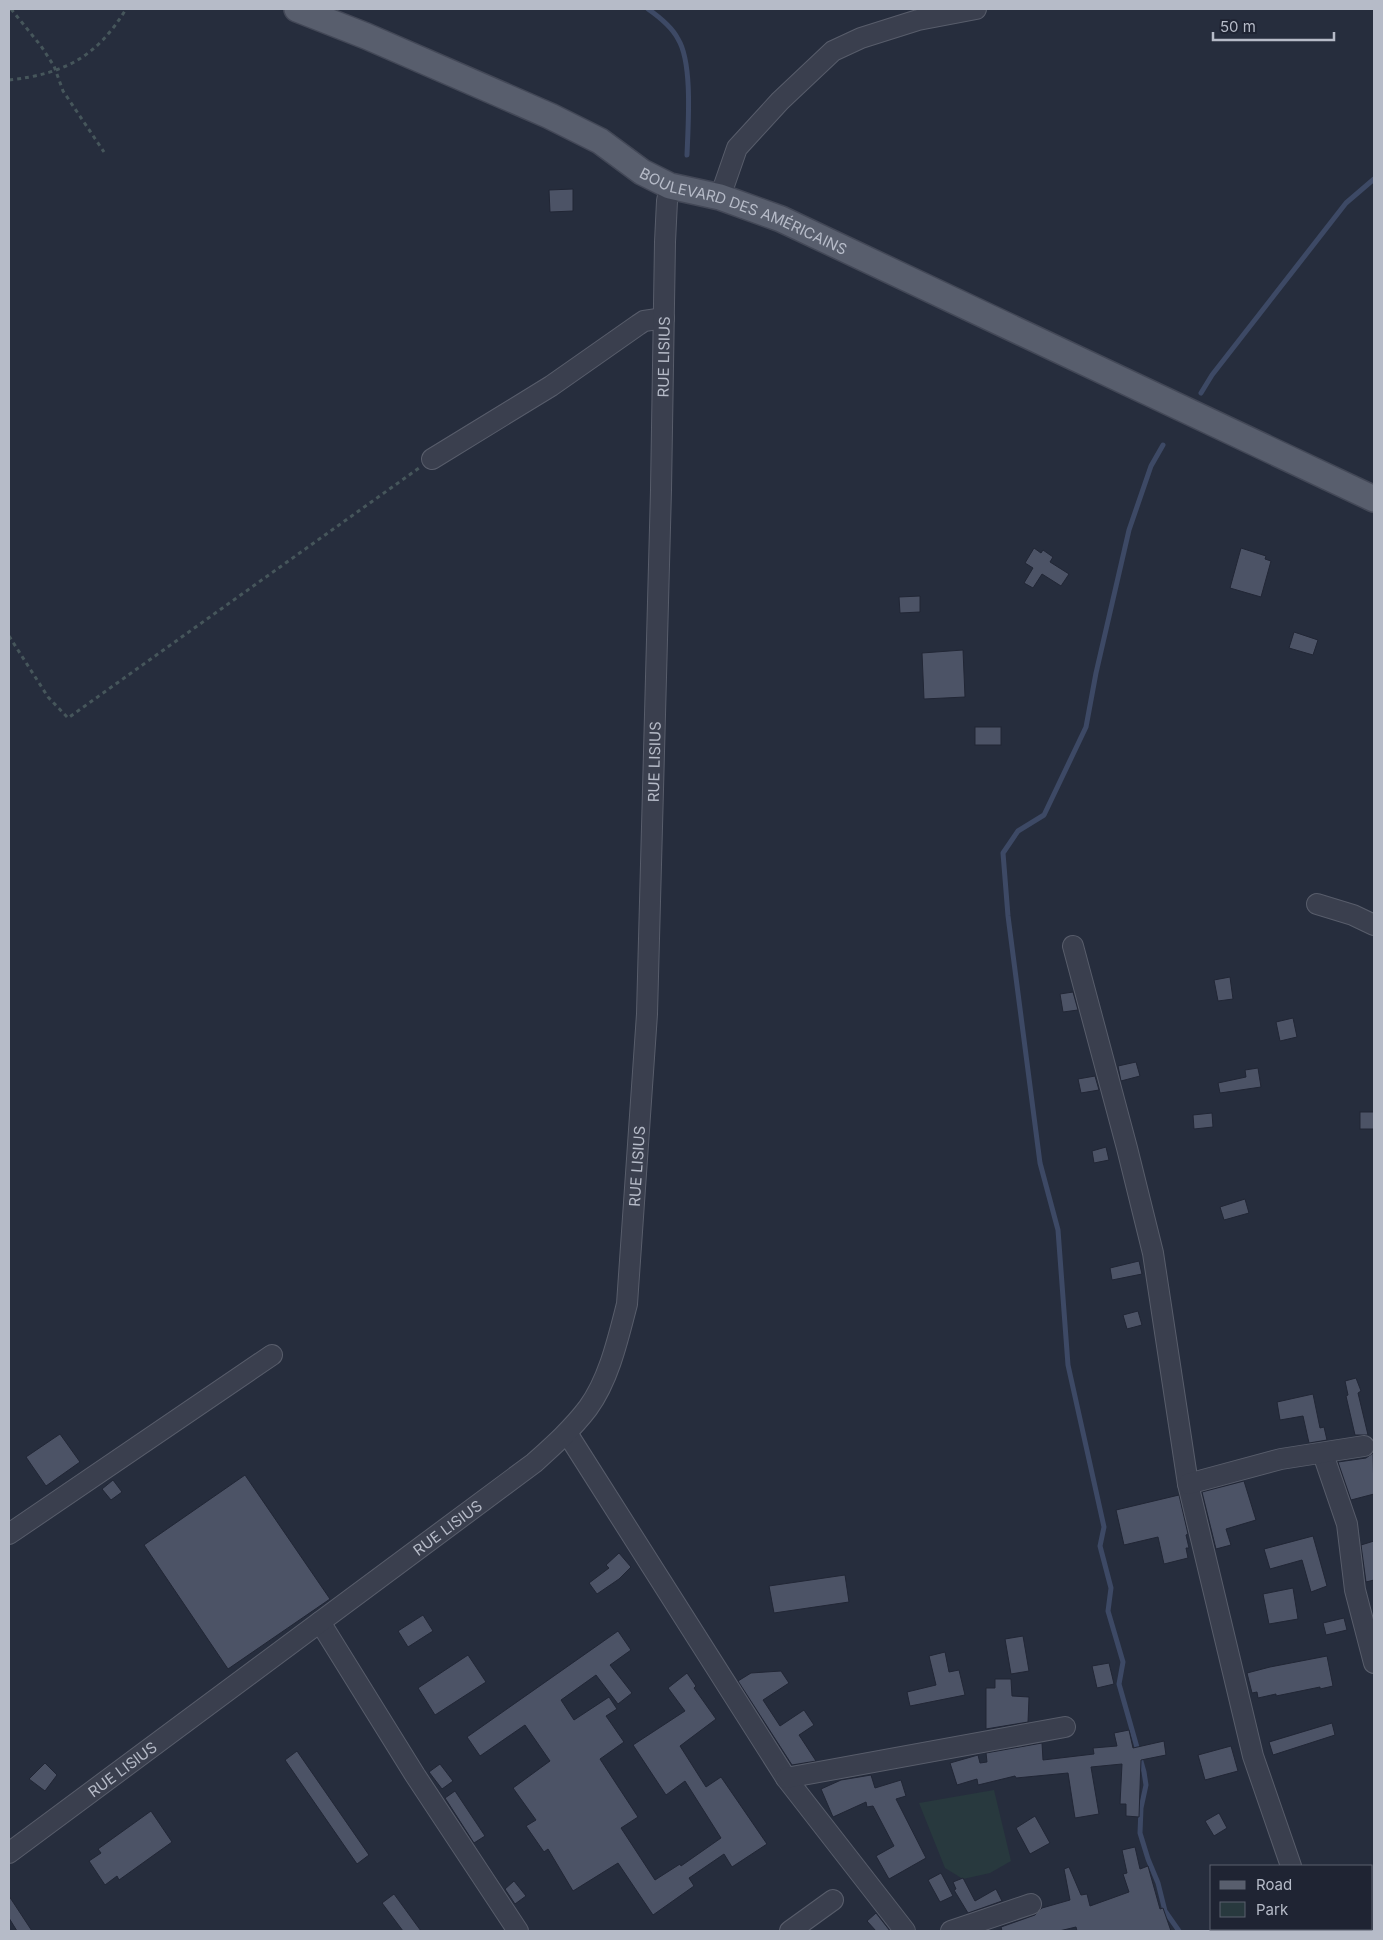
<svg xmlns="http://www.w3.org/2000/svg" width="1383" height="1940" viewBox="0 0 1383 1940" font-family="Inter,sans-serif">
	<rect width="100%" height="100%" fill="#262d3d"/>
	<path fill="#28393e" d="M994 1790 1011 1861 990 1873 963 1879 945 1868 919 1803Z"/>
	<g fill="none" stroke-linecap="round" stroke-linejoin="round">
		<g stroke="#3d4965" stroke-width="5">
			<path d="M648 9C658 16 672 27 678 39 693 63 688 126 687 155"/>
			<path d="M1201 393 1212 375 1346 203 1374 179"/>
			<path d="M1163 445 1151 466 1129 530 1096 673 1086 727 1044 815 1018 831 1003 853 1008 916 1040 1163 1058 1230 1068 1365 1104 1527 1100 1546 1111 1588 1108 1611 1123 1662 1119 1684 1144 1772 1146 1785 1141 1808 1140 1833 1148 1859 1158 1883 1165 1911 1179 1931"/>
		</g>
	</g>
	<g fill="#4c5366" stroke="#212635">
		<path d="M573 189V211L550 212 549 190Z"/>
		<path d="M1034 548 1041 553 1043 550 1053 557 1050 562 1069 574 1061 586 1042 574 1033 588 1024 583 1033 568 1025 563Z"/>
		<path d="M1241 548 1266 556 1265 559 1271 561 1261 597 1230 588Z"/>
		<path d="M920 596V612L900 613 899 597Z"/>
		<path d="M1294 632 1318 640 1313 655 1289 648Z"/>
		<path d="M963 650 965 697 924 699 922 653Z"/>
		<rect x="975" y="727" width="26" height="18"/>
		<path d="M1230 977 1233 999 1218 1001 1214 980Z"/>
		<path d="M1073 992 1078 1010 1063 1012 1060 994Z"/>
		<path d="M1293 1018 1297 1037 1280 1041 1276 1022Z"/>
		<path d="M1136 1062 1140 1076 1121 1081 1118 1066Z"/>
		<path d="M1258 1068 1261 1087 1220 1093 1218 1083 1246 1077 1245 1070Z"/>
		<path d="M1095 1076 1099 1090 1081 1093 1078 1079Z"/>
		<rect x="1360" y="1112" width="14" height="17"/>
		<path d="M1212 1113 1213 1127 1194 1129 1193 1115Z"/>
		<path d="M1106 1147 1109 1160 1094 1163 1092 1151Z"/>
		<path d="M1245 1199 1249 1213 1224 1220 1220 1207Z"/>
		<path d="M1139 1261 1142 1274 1112 1280 1110 1268Z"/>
		<path d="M1138 1311 1142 1325 1127 1329 1123 1315Z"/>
		<path d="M1356 1378 1361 1391 1358 1393 1368 1435H1355L1346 1396 1348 1395 1345 1381Z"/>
		<path d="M1313 1394 1320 1428 1324 1427 1327 1440 1309 1443 1303 1416 1280 1420 1277 1402Z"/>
		<path d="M60 1434 80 1462 46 1486 26 1457Z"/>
		<path d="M1373 1453 1374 1494 1351 1500 1338 1462 1366 1458Z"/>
		<path d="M245 1475 330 1599 228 1669 144 1545Z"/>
		<path d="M113 1480 122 1492 111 1500 102 1489Z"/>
		<path d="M1244 1481 1256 1520 1226 1529 1231 1545 1216 1549 1202 1492Z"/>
		<path d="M1179 1495 1188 1534 1186 1535 1189 1548H1186L1188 1558 1164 1564 1158 1537 1124 1545 1116 1510Z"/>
		<path d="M1313 1536 1327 1586 1311 1592 1302 1560 1270 1569 1264 1549Z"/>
		<path d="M1374 1541V1580L1366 1582 1361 1545Z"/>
		<path d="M619 1553 631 1567 619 1579 597 1594 589 1583 609 1568 606 1565Z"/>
		<path d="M845 1575 849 1602 774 1613 769 1586Z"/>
		<path d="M1293 1588 1298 1619 1269 1624 1263 1594Z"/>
		<path d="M423 1615 433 1631 408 1647 398 1631Z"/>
		<path d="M1344 1618 1347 1630 1326 1635 1323 1623Z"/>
		<path d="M618 1631 631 1650 610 1665 632 1693 618 1704 596 1675 561 1700 574 1720 609 1697 617 1709 606 1716 624 1742 600 1759 638 1817 621 1828 655 1880 680 1864 681 1866 721 1838 685 1781 666 1795 633 1745 685 1711 668 1688 687 1673 696 1686 694 1688 716 1719 680 1746 706 1787 721 1777 767 1844 732 1867 724 1854 689 1878 694 1886 653 1915 618 1863 573 1891 548 1849 544 1852 526 1826 536 1820 513 1788 550 1761 525 1725 480 1756 467 1737Z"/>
		<path d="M1023 1636 1029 1671 1011 1674 1005 1639Z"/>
		<path d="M945 1652 949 1672 959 1670 965 1695 910 1706 907 1692 936 1685 929 1656Z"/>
		<path d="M468 1655 486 1682 435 1715 418 1688Z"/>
		<path d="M1327 1656 1333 1686 1320 1689V1687L1276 1696V1694L1258 1698 1257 1692 1252 1693 1247 1673 1270 1667Z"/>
		<path d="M1109 1663 1114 1684 1097 1688 1092 1666Z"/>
		<path d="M781 1671 789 1683 763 1700 780 1726 804 1710 814 1725 799 1735 816 1761 792 1765 738 1681 751 1673Z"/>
		<path d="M995 1679H1011L1012 1696 1029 1697 1028 1722 986 1729V1688H995Z"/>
		<path d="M1332 1723 1335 1735 1273 1755 1269 1742Z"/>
		<path d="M1129 1730 1133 1748 1164 1741 1166 1755 1141 1760 1139 1817 1126 1816V1804H1120L1122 1764 1091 1767 1099 1814 1075 1818 1068 1773 1016 1778 1015 1776 978 1785 977 1779 957 1785 950 1763 978 1755 980 1763 987 1762 986 1753 1042 1743 1043 1760 1094 1754 1093 1748 1117 1746 1114 1733Z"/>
		<path d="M1231 1746 1238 1771 1205 1780 1198 1755Z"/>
		<path d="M297 1751 369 1855 357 1864 285 1760Z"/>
		<path d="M45 1763 57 1775 45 1791 29 1779Z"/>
		<path d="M440 1764 453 1781 442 1789 429 1772Z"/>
		<path d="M871 1775 875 1788 901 1780 906 1796 896 1799 926 1858 889 1879 876 1856 894 1846 873 1806 867 1807 866 1802 833 1817 821 1789 841 1780Z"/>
		<path d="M455 1791 485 1836 474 1843 445 1798Z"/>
		<path d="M151 1811 172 1842 119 1880 117 1876 105 1885 89 1861 101 1853 98 1849Z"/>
		<path d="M1219 1813 1227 1828 1214 1836 1205 1821Z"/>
		<path d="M1035 1816 1050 1843 1030 1854 1016 1828Z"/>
		<path d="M1135 1847 1140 1869 1148 1866 1160 1909 1163 1908 1171 1931H1077L1076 1927 1059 1931H1002L1001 1927 1035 1915 1042 1908 1070 1900 1064 1869 1069 1867 1081 1895 1087 1894 1090 1906 1129 1892 1123 1874 1127 1873 1122 1850Z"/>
		<path d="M941 1873 953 1896 940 1902 928 1880Z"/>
		<path d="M963 1878 975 1901 996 1889 1002 1901 968 1913 954 1890 956 1889 953 1882Z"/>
		<path d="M514 1881 526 1896 515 1904 505 1889Z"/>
		<path d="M394 1894 421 1931H403L382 1903Z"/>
		<path d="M9 1896 32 1931H17L9 1918Z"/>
		<path d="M876 1913 890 1931H876L867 1921Z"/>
	</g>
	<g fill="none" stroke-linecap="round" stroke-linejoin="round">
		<g stroke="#585d6b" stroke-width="22">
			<g id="minor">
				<path d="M720 197 737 148 780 101 833 51 861 38 918 20 976 9"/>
				<path d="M432 459 551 386 638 325 644 321 664 318"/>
				<path d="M1317 904 1353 915 1374 925"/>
				<path d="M1073 946 1127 1148 1153 1253 1188 1484 1253 1756 1291 1866"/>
				<path d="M567 1433 786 1778 905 1931"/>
				<path d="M1323 1454 1347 1524 1355 1590 1374 1663"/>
				<path d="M1188 1484 1281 1459 1364 1446"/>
				<path d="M9 1534 272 1355"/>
				<path d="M320 1622 415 1775 518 1931"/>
				<path d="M786 1778 1065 1727"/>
				<path id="s1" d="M9 1853 534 1463C553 1446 572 1429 588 1408 609 1379 618 1339 627 1304L647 1014 661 490 665 242 667 201 670 186"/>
				<path d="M1328 1929 1329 1931"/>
				<path d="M790 1931 833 1900"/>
				<path d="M951 1931 1031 1904"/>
			</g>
		</g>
		<g stroke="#434857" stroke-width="28">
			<g id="major">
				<path id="s2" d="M297 9 366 36 550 116 600 141 642 172 670 186 720 197 781 219 1374 499"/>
			</g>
		</g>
		<g stroke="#46565b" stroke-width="3" stroke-dasharray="4 4" stroke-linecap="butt">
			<path d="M11 9 41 46 54 66 63 91 104 152"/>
			<path d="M9 80C64 74 97 57 126 9"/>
			<path d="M9 636 48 697 68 718 419 468"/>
		</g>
		<use href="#minor" stroke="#3a3f4e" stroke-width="20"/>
		<use href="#major" stroke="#585e6d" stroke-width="25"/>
	</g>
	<g text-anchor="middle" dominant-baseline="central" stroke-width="4.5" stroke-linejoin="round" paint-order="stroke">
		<g font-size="15" fill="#b6bbc8" stroke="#1f2433">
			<text stroke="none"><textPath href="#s2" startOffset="492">BOULEVARD DES AMÉRICAINS</textPath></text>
			<text stroke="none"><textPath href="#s1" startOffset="1791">RUE LISIUS</textPath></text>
			<text stroke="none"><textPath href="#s1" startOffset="1386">RUE LISIUS</textPath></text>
			<text stroke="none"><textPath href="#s1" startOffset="981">RUE LISIUS</textPath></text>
			<text stroke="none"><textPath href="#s1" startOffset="546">RUE LISIUS</textPath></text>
			<text stroke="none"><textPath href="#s1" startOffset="141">RUE LISIUS</textPath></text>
		</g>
	</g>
	<rect width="1383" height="1940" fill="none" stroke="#b6bbc8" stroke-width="20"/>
	<rect x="1210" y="1865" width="162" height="65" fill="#1f2433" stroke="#5b606f"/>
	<rect x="1220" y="1881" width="25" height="8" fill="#585e6d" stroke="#5b606f"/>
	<text x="1256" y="1890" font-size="15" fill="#b6bbc8">Road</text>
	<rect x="1220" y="1902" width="25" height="15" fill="#28393e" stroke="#5b606f"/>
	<text x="1256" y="1915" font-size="15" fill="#b6bbc8">Park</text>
	<path d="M1213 32v8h121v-8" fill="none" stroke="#b6bbc8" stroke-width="2.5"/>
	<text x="1220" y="32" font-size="15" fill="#b6bbc8" stroke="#1f2433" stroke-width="4" paint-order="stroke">50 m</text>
</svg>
